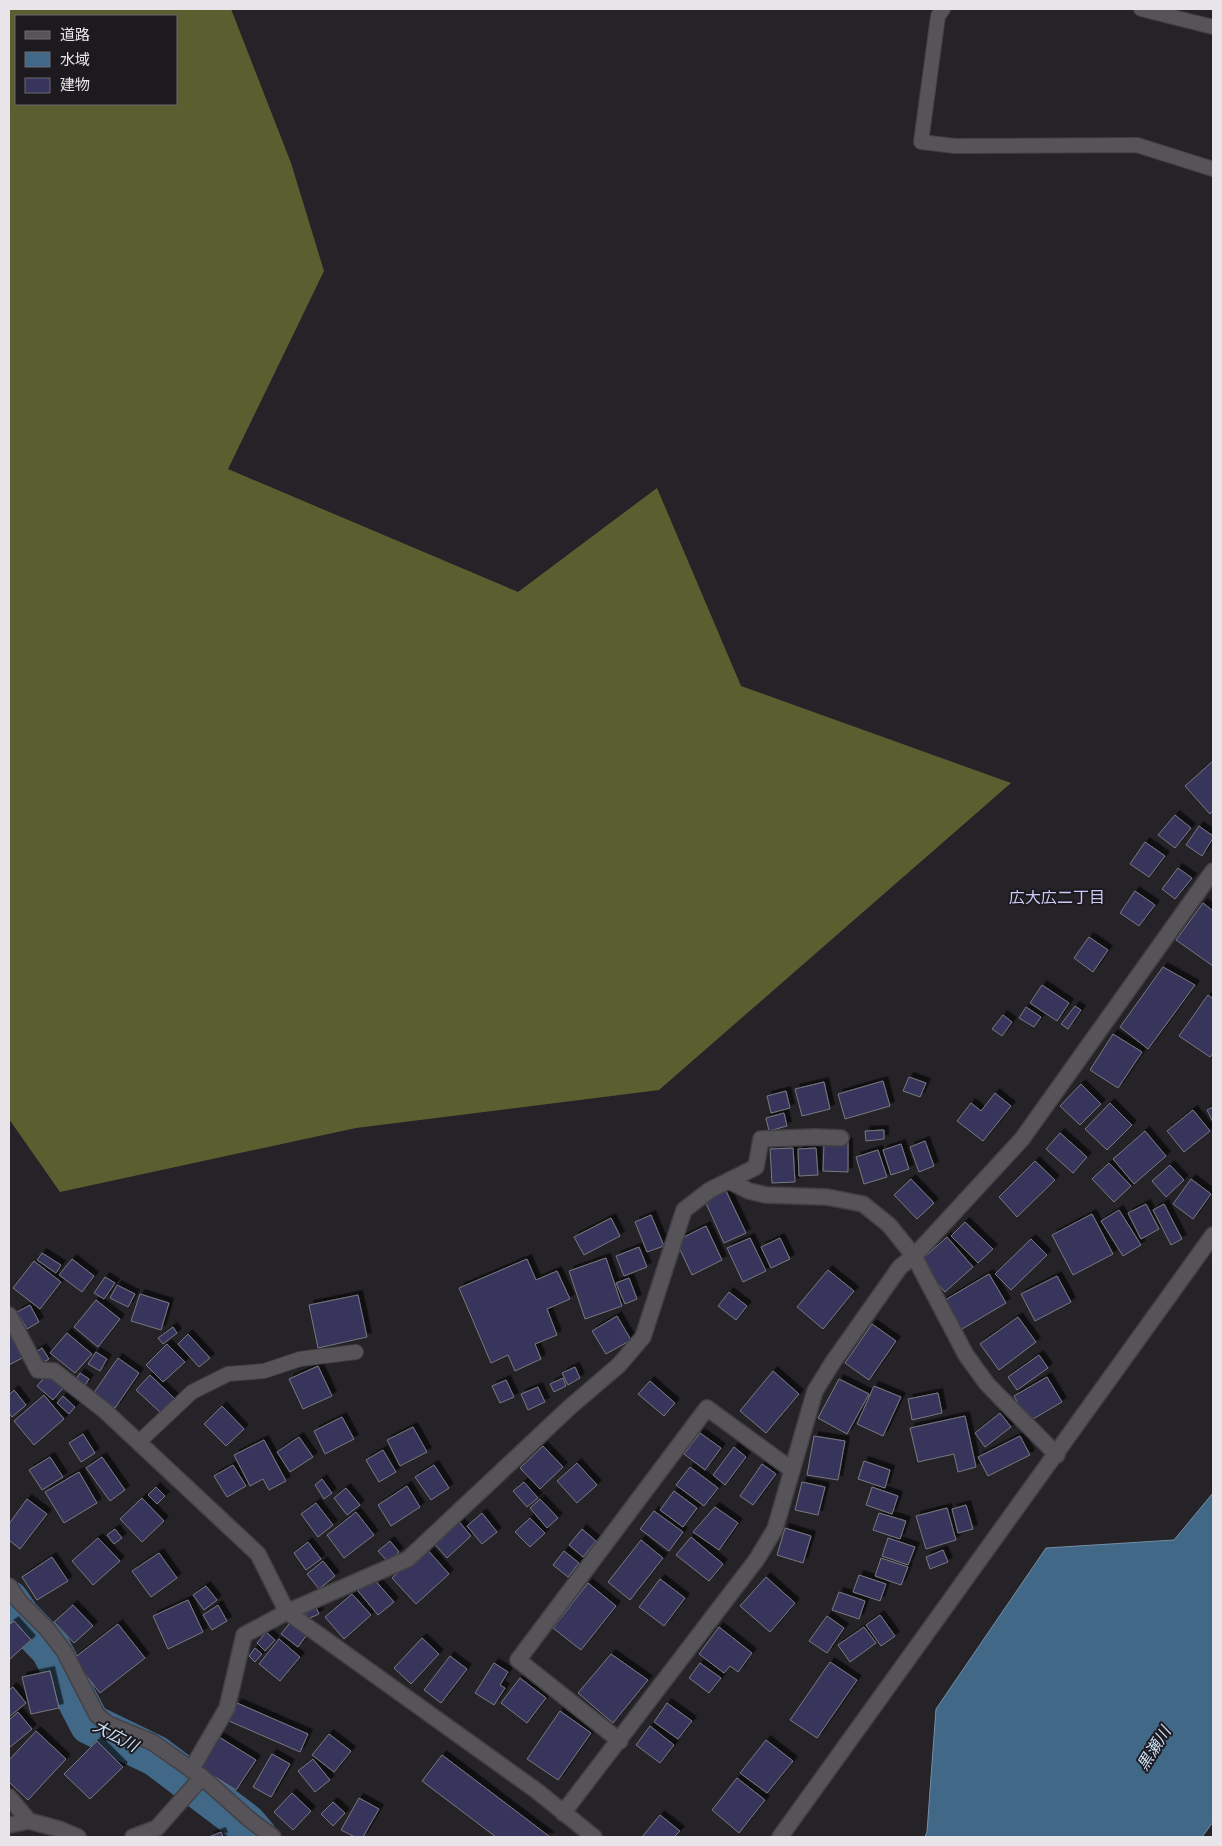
<svg xmlns="http://www.w3.org/2000/svg" width="1222" height="1846" viewBox="0 0 1222 1846" font-family="Commissioner,'Noto Sans JP',sans-serif">
<defs>
<filter id="shadow"><feDropShadow dx="4.5" dy="-4.5" stdDeviation="0" flood-color="#0009"/></filter>
</defs>
<rect width="100%" height="100%" fill="#262328"/>
<!-- forest -->
<path fill="#5b5f30" fill-rule="evenodd" d="M9,9H231L291,163L324,271L228,469L518,592L657,488L741,686L1011,783L659,1090L356,1128L60,1192L9,1119ZM16,16H176V104H16Z"/>
<!-- water -->
<path fill="#426888" stroke="#748ea5" d="M1213,1493V1822L1202,1837H925L927,1832L936,1709L1046,1548L1174,1540Z"/>
<g fill="none" stroke-linecap="round" stroke-linejoin="round">
<!-- river -->
<path stroke="#426888" stroke-width="41" d="M9,1601L20,1617L51,1649L90,1724L156,1756L246,1824L257,1837"/>
</g>
<!-- building -->
<path fill="#37355c" stroke="#78787f" filter="url(#shadow)" d="M1213,761V811L1210,814L1185,786Z
M1175,815L1191,828L1175,848L1158,835Z
M1199,826L1213,836V838L1202,856L1186,845Z
M1145,842L1165,856L1149,877L1130,864Z
M1178,868L1192,878L1175,899L1162,889Z
M1135,891L1155,905L1139,926L1120,913Z
M1203,903L1213,911V966L1176,940Z
M1089,937L1108,950L1093,972L1074,958Z
M1163,967L1195,985L1148,1049L1120,1027Z
M1042,985L1069,1003L1057,1021L1030,1003Z
M1208,995L1213,999V1053L1210,1057L1179,1036Z
M1075,1006L1081,1010L1068,1029L1061,1024Z
M1026,1007L1041,1017L1034,1027L1019,1018Z
M1003,1015L1012,1022L1002,1036L992,1029Z
M1113,1034L1142,1052L1118,1088L1090,1070Z
M909,1077L926,1083L920,1097L903,1091Z
M883,1081L890,1106L845,1119L838,1094Z
M824,1082L830,1109L802,1116L795,1089Z
M1081,1084L1101,1104L1080,1125L1060,1106Z
M786,1091L790,1108L771,1113L767,1096Z
M995,1093L1011,1106L983,1141L957,1121L971,1103L981,1111Z
M1110,1103L1132,1125L1107,1150L1085,1129Z
M1213,1107V1122L1207,1110Z
M1193,1110L1210,1131L1184,1152L1167,1131Z
M784,1113L787,1126L769,1131L766,1118Z
M884,1130V1139L866,1141L865,1131Z
M1145,1131L1166,1156L1134,1184L1113,1159Z
M1060,1133L1087,1157L1073,1173L1046,1149Z
M925,1141L934,1166L919,1172L910,1147Z
M824,1143H848V1172L823,1171Z
M901,1144L909,1169L891,1175L883,1150Z
M793,1148L795,1182L772,1183L770,1149Z
M816,1148L818,1175L799,1176L798,1149Z
M878,1150L887,1177L864,1184L856,1157Z
M1035,1161L1055,1180L1017,1217L999,1197Z
M1109,1163L1131,1186L1114,1202L1092,1179Z
M1170,1165L1184,1180L1166,1197L1152,1181Z
M911,1179L934,1203L917,1219L894,1195Z
M1191,1179L1211,1194L1193,1219L1173,1204Z
M726,1191L746,1233L724,1243L705,1201Z
M1146,1204L1159,1229L1141,1239L1128,1213Z
M1164,1204L1182,1239L1171,1245L1153,1210Z
M1119,1210L1141,1245L1123,1256L1101,1221Z
M1092,1214L1113,1254L1073,1275L1052,1235Z
M651,1215L664,1246L647,1252L635,1222Z
M611,1218L620,1236L584,1255L574,1237Z
M965,1222L993,1249L978,1263L951,1236Z
M706,1226L722,1260L692,1275L676,1241Z
M947,1237L973,1267L945,1292L919,1262Z
M750,1238L766,1271L743,1282L727,1248Z
M780,1238L790,1259L771,1268L761,1247Z
M1031,1239L1047,1255L1011,1290L995,1274Z
M639,1247L647,1267L624,1276L616,1256Z
M42,1253L61,1265L56,1273L37,1260Z
M606,1258L622,1306L585,1319L569,1271Z
M72,1259L94,1276L82,1292L59,1275Z
M527,1259L536,1280L557,1271L570,1299L547,1309L557,1335L535,1344L541,1359L515,1371L508,1355L491,1363L459,1288Z
M34,1261L61,1282L40,1309L13,1288Z
M828,1270L854,1291L823,1329L797,1307Z
M989,1274L1006,1303L957,1332L940,1303Z
M1057,1276L1071,1302L1035,1321L1021,1294Z
M105,1277L115,1283L104,1299L94,1293Z
M629,1278L637,1299L625,1304L616,1283Z
M117,1285L135,1294L128,1307L110,1298Z
M729,1292L747,1306L736,1320L718,1306Z
M140,1294L169,1303L161,1330L131,1321Z
M358,1295L367,1337L318,1348L309,1305Z
M96,1300L120,1319L98,1347L74,1327Z
M30,1305L39,1322L27,1329L17,1312Z
M617,1316L631,1340L606,1354L592,1331Z
M1018,1317L1036,1342L999,1370L980,1344Z
M872,1324L896,1341L869,1380L845,1363Z
M173,1327L177,1333L163,1344L158,1338Z
M67,1333L92,1354L75,1373L50,1353Z
M188,1334L210,1358L199,1367L178,1344Z
M12,1335L24,1357L9,1365V1337Z
M167,1344L185,1362L163,1382L146,1365Z
M42,1348L49,1359L39,1365L32,1354Z
M96,1352L107,1359L100,1371L88,1364Z
M1039,1355L1048,1368L1017,1390L1008,1377Z
M118,1358L139,1373L115,1408L93,1394Z
M318,1366L332,1396L303,1409L289,1379Z
M575,1367L580,1378L568,1385L562,1373Z
M773,1371L799,1394L766,1433L740,1411Z
M48,1373L64,1387L53,1400L37,1386Z
M80,1373L89,1379L84,1387L75,1381Z
M150,1375L175,1399L161,1413L136,1390Z
M1047,1377L1062,1402L1028,1422L1014,1396Z
M563,1378L566,1386L554,1392L550,1384Z
M839,1379L869,1394L847,1434L818,1418Z
M506,1380L514,1397L500,1403L492,1386Z
M650,1381L675,1403L664,1416L638,1394Z
M874,1386L901,1397L883,1436L857,1424Z
M538,1387L545,1402L528,1410L521,1394Z
M14,1390L26,1405L12,1417L9,1413V1395Z
M938,1393L942,1413L912,1420L908,1399Z
M44,1395L64,1419L34,1445L14,1421Z
M63,1396L75,1407L69,1414L57,1403Z
M222,1406L244,1429L226,1446L204,1424Z
M1000,1413L1011,1427L985,1447L975,1433Z
M965,1416L976,1467L958,1472L954,1454L918,1462L910,1428Z
M342,1417L354,1439L325,1454L314,1431Z
M413,1427L427,1452L400,1466L387,1440Z
M700,1433L721,1448L705,1470L684,1454Z
M83,1434L95,1453L81,1462L69,1443Z
M814,1436L845,1441L838,1480L807,1475Z
M1020,1436L1030,1455L988,1476L978,1457Z
M299,1437L313,1457L290,1472L277,1452Z
M264,1440L286,1481L269,1490L263,1479L250,1486L234,1455Z
M543,1446L563,1467L540,1489L520,1468Z
M734,1447L746,1457L725,1485L713,1475Z
M383,1450L396,1472L379,1482L366,1460Z
M50,1457L63,1477L42,1490L29,1470Z
M102,1457L125,1490L110,1501L86,1468Z
M864,1461L890,1470L885,1488L858,1479Z
M577,1463L597,1485L577,1503L557,1481Z
M762,1464L776,1474L753,1505L740,1496Z
M233,1465L246,1486L227,1497L214,1476Z
M434,1465L449,1488L431,1500L415,1477Z
M690,1467L718,1488L704,1506L676,1485Z
M79,1472L97,1503L64,1523L45,1492Z
M322,1479L332,1493L324,1499L315,1485Z
M524,1482L538,1498L527,1507L513,1491Z
M802,1482L825,1487L818,1515L795,1510Z
M407,1486L420,1507L391,1526L378,1505Z
M156,1487L165,1496L157,1504L148,1495Z
M872,1487L898,1496L892,1514L866,1505Z
M346,1488L360,1505L347,1515L334,1498Z
M674,1491L697,1508L683,1527L660,1510Z
M142,1498L164,1521L142,1542L120,1519Z
M27,1499L47,1514L20,1549L9,1540V1524Z
M540,1499L558,1518L547,1528L530,1508Z
M316,1503L333,1525L318,1537L301,1514Z
M966,1505L973,1529L958,1533L952,1509Z
M715,1507L738,1523L719,1550L693,1532Z
M947,1508L956,1540L926,1549L916,1516Z
M654,1511L683,1532L669,1551L640,1529Z
M356,1512L374,1535L344,1558L327,1535Z
M482,1513L497,1532L482,1544L467,1526Z
M879,1513L906,1521L900,1539L873,1530Z
M530,1518L545,1533L530,1547L515,1532Z
M457,1519L471,1536L447,1558L432,1541Z
M785,1528L811,1536L803,1563L777,1555Z
M115,1529L122,1538L114,1544L107,1535Z
M582,1529L596,1541L583,1557L569,1545Z
M691,1537L723,1564L709,1581L676,1555Z
M98,1538L120,1561L93,1585L72,1561Z
M888,1538L915,1547L908,1565L882,1556Z
M641,1540L663,1558L630,1600L608,1582Z
M390,1541L399,1552L388,1562L378,1551Z
M308,1542L321,1559L306,1570L294,1553Z
M425,1547L449,1574L416,1604L392,1578Z
M943,1550L948,1562L930,1569L926,1557Z
M564,1551L579,1563L568,1577L553,1565Z
M159,1553L177,1578L151,1597L132,1571Z
M52,1557L68,1581L37,1600L22,1577Z
M881,1558L908,1567L901,1585L875,1576Z
M323,1561L335,1576L319,1589L307,1574Z
M859,1575L886,1584L880,1601L853,1592Z
M766,1577L795,1603L770,1632L740,1606Z
M373,1578L394,1602L378,1615L358,1591Z
M660,1579L685,1598L664,1626L639,1607Z
M588,1583L616,1606L581,1650L553,1628Z
M206,1586L217,1600L204,1610L193,1595Z
M839,1592L865,1601L859,1619L832,1610Z
M352,1594L371,1615L344,1639L325,1617Z
M188,1600L203,1632L168,1649L153,1616Z
M73,1605L93,1626L74,1643L54,1622Z
M218,1605L227,1621L212,1630L203,1615Z
M315,1605L319,1614L308,1619L304,1610Z
M880,1615L895,1636L881,1646L866,1625Z
M827,1616L844,1628L827,1653L809,1641Z
M293,1619L309,1632L298,1647L281,1634Z
M14,1621L31,1640L10,1659L9,1657V1625Z
M118,1624L145,1658L100,1693L73,1659Z
M719,1627L752,1653L738,1672L730,1666L724,1673L699,1654Z
M864,1627L876,1643L850,1662L838,1645Z
M266,1632L275,1640L265,1651L257,1643Z
M422,1638L439,1654L411,1684L394,1668Z
M279,1639L300,1657L280,1681L259,1664Z
M255,1648L262,1654L255,1662L249,1656Z
M611,1654L648,1680L613,1723L578,1693Z
M450,1656L467,1669L441,1703L424,1690Z
M830,1662L857,1680L817,1738L790,1720Z
M494,1663L508,1672L500,1685L505,1688L494,1705L475,1693Z
M700,1663L721,1678L709,1693L689,1678Z
M50,1671L59,1708L31,1714L22,1677Z
M520,1678L546,1698L527,1723L501,1703Z
M13,1687L26,1703L9,1717V1690Z
M237,1703L308,1734L300,1752L229,1721Z
M667,1703L692,1721L678,1739L654,1722Z
M560,1711L591,1733L558,1780L527,1759Z
M18,1712L32,1729L9,1748V1720Z
M650,1726L674,1745L660,1763L636,1745Z
M36,1731L66,1759L28,1800L9,1782V1760Z
M329,1734L351,1751L334,1772L312,1755Z
M219,1737L256,1760L236,1790L199,1767Z
M766,1740L793,1761L767,1793L740,1773Z
M97,1741L123,1767L90,1799L64,1774Z
M272,1754L290,1764L271,1797L253,1787Z
M442,1755L550,1837H496L422,1781Z
M313,1759L330,1780L315,1792L298,1771Z
M737,1778L765,1800L739,1833L712,1810Z
M292,1793L311,1811L293,1830L274,1812Z
M359,1798L379,1809L363,1837H355L341,1830Z
M333,1802L345,1813L333,1826L321,1814Z
M660,1815L680,1831L674,1837H642Z
M221,1832L223,1837H209Z"/>
<g fill="none" stroke-linecap="round" stroke-linejoin="round">
<defs>
<path id="lane" d="M943,9L938,16L921,142L955,146L1137,145L1213,169
M1141,9L1213,27
M139,1442L192,1392L228,1374L264,1371L300,1359L356,1352"/>
<path id="street" d="M729,1181L749,1191L766,1195L827,1197L863,1204L889,1225L914,1256L966,1355L987,1384L1057,1455
M9,1315L38,1370L54,1371L104,1410L258,1554L287,1612L537,1791L594,1837
M9,1586L19,1601L47,1629L64,1651L97,1715L108,1724L152,1742L202,1777L249,1819L273,1837
M620,1741L518,1660L707,1408L792,1470
M191,1770L227,1708L244,1635L287,1612L408,1559L570,1407L619,1365L643,1337L684,1210L710,1190L756,1167L761,1139L815,1137L841,1138
M9,1797L29,1821
M563,1813L757,1559L775,1529L815,1391L833,1362L900,1267L914,1256L1022,1139L1213,871
M9,1825L29,1821L59,1829L78,1837
M133,1837L157,1828L202,1777"/>
<path id="secondary" d="M780,1837L1213,1235"/>
</defs>
<!-- lane casing -->
<use href="#lane" stroke="#434045" stroke-width="16"/>
<!-- street casing -->
<use href="#street" stroke="#434045" stroke-width="18"/>
<!-- secondary casing -->
<use href="#secondary" stroke="#434045" stroke-width="18"/>
<!-- lane -->
<use href="#lane" stroke="#565359" stroke-width="14"/>
<!-- street -->
<use href="#street" stroke="#565359" stroke-width="15"/>
<!-- secondary -->
<use href="#secondary" stroke="#565359" stroke-width="15"/>
</g>
<g text-anchor="middle" dominant-baseline="central" stroke-width="4" stroke-linejoin="round" paint-order="stroke">
<!-- neighbourhood labels -->
<g font-size="16" fill="#cbc9f5" stroke="#1c191f">
<text x="1057" y="896">広大広二丁目</text>
</g>
<!-- water labels -->
<g font-size="16" font-style="italic" fill="#c9e1f6" stroke="#1c191f">
<text transform="translate(116 1735) rotate(28)">大広川</text>
<text transform="translate(1153 1748) rotate(-58)">黒瀬川</text>
</g>
</g>
<!-- border -->
<rect width="1222" height="1846" fill="none" stroke="#e7e5e9" stroke-width="20"/>
<!-- legend -->
<rect x="15" y="15" width="162" height="90" fill="#1c191f" stroke="#6d6b70"/>
<rect x="25" y="31" width="25" height="8" fill="#565359" stroke="#6d6b70"/>
<text x="60" y="40" font-size="15" fill="#e7e5e9">道路</text>
<rect x="25" y="52" width="25" height="15" fill="#426888" stroke="#6d6b70"/>
<text x="60" y="65" font-size="15" fill="#e7e5e9">水域</text>
<rect x="25" y="78" width="25" height="15" fill="#37355c" stroke="#6d6b70"/>
<text x="60" y="90" font-size="15" fill="#e7e5e9">建物</text>
</svg>
